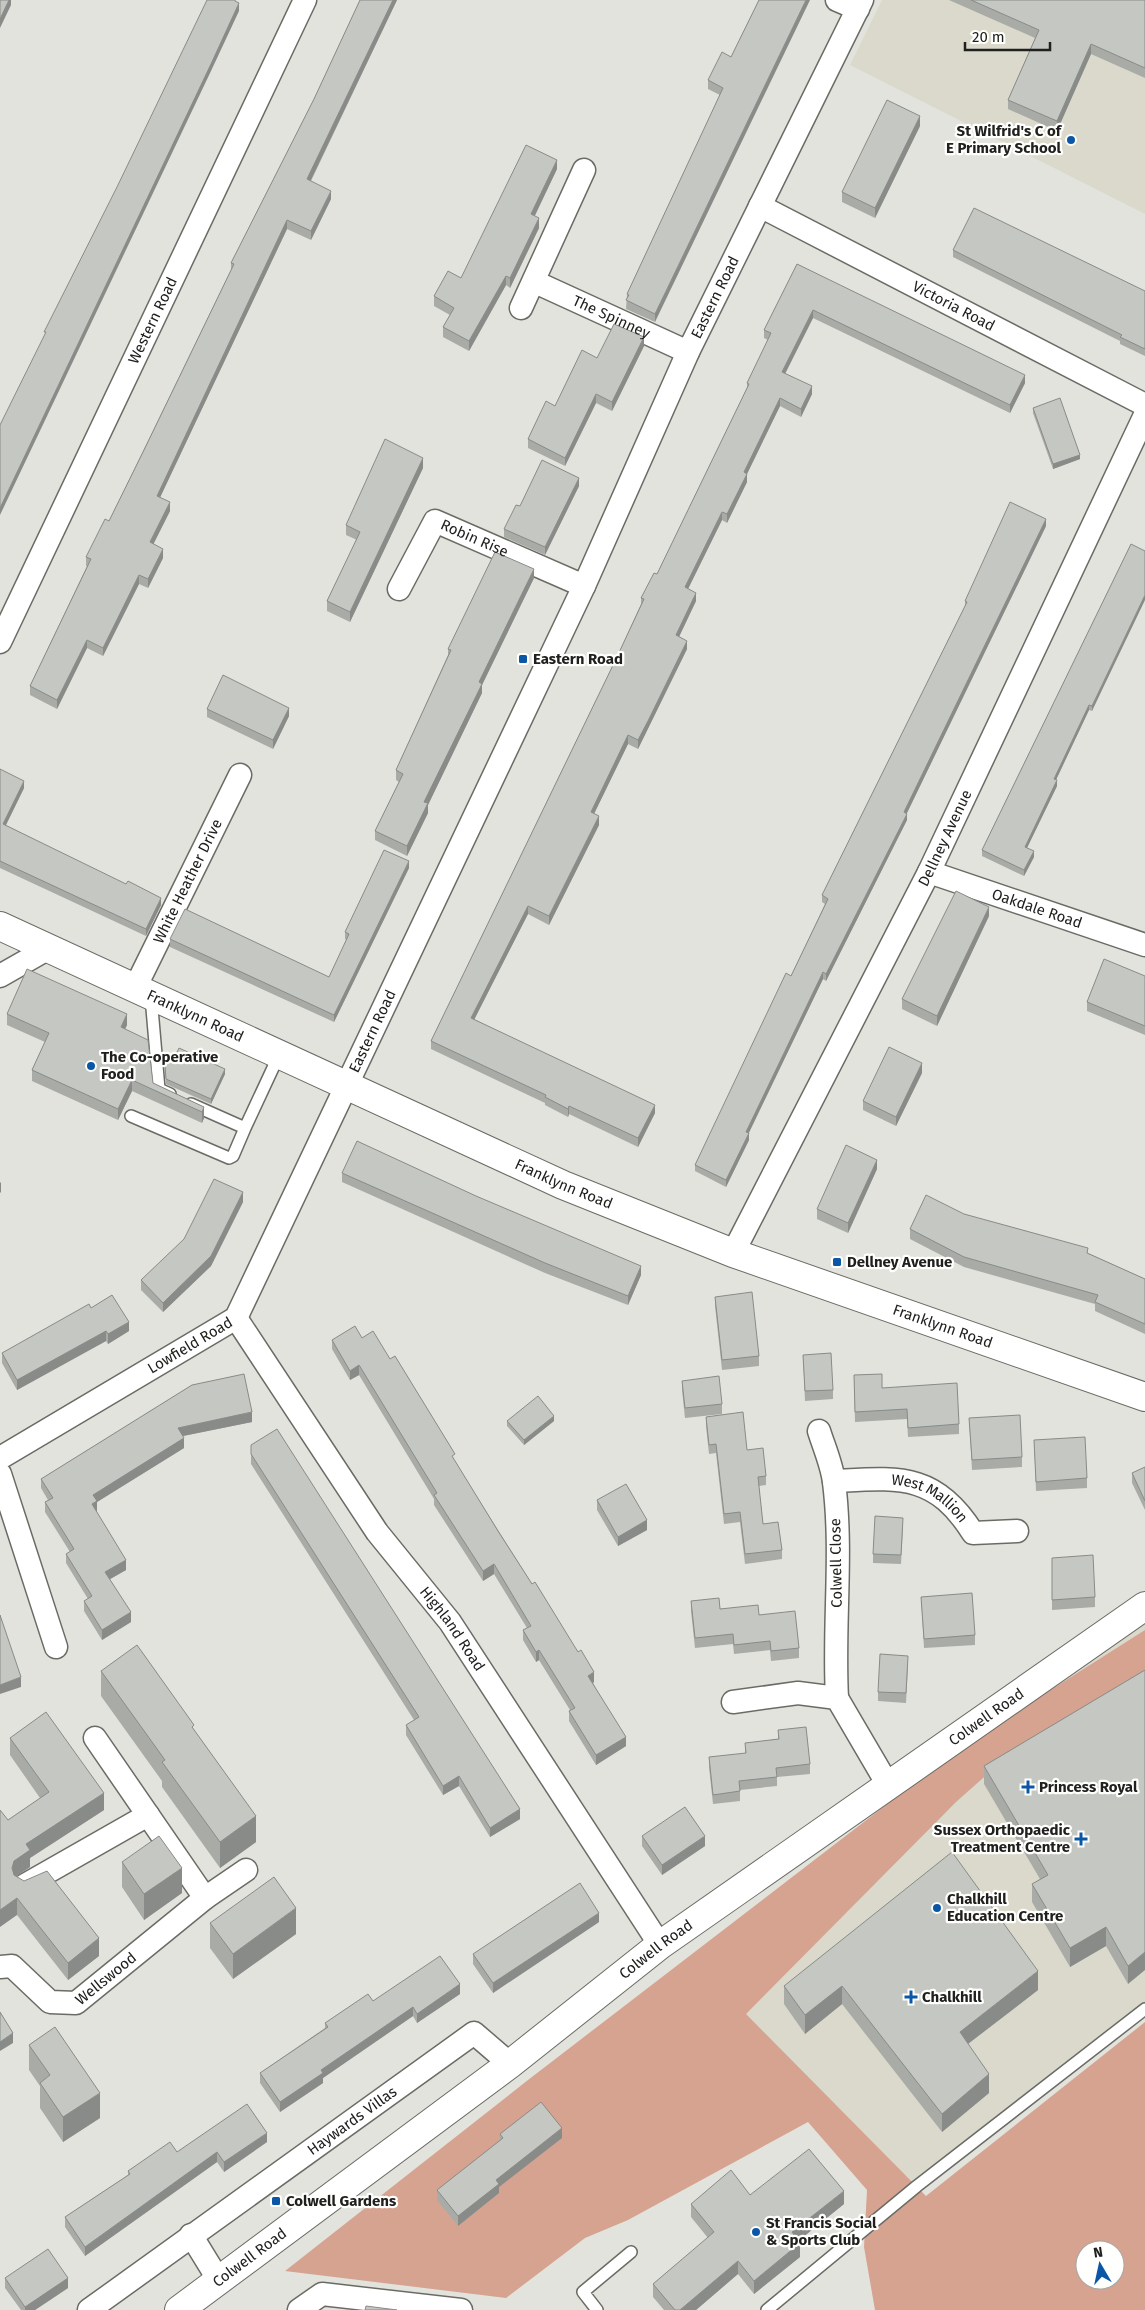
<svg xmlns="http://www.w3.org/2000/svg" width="1145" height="2310" viewBox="0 0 1145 2310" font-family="'Fira Sans',sans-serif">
<rect width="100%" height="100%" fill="#e3e3dd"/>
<!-- built -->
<path fill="#dad9cc" d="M882,0H1145V214L850,65Z
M1145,1608V2009L917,2186L677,1966Z"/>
<!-- green -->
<path fill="#d5a38f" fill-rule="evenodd" d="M1145,1630V1671L983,1778L956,1802L746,2014L926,2196L1145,2022V2310H875L864,2247L867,2190L808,2122L628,2220L585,2238L506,2298L285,2271L528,2080L964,1745ZM1085,2250H1115V2280H1085Z"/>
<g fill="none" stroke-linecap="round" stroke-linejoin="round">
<defs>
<path id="lane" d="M151,997L159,1089L170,1094
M191,1104L245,1128L279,1055
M131,1116L229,1158L233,1156L245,1128
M597,2310L583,2292L631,2252
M767,2310L917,2186L1145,2009"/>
<g id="street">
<path d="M837,0L858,9"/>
<path id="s1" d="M760,206L1145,405"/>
<path id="s2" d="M535,282L688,352"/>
<path d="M521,308L584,170"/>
<path id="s3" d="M399,589L435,521L584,586"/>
<path id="s4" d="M0,642L305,0"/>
<path id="s5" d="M929,872L1145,945"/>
<path d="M0,976L49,948"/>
<path id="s6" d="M135,988L240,775"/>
<path id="s7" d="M733,1253L929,872L1145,415"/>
<path id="s8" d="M236,1318L377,1532L450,1622L660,1945"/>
<path d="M819,1431C824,1447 832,1465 834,1482C843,1554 833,1626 837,1698"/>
<path id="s9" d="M0,1458L236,1318L584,586L688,352L862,0"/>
<path d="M0,1474L56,1647"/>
<path id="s10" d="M834,1481C898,1478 935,1472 973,1533L1017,1531"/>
<path d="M733,1702L798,1693L837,1698L888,1785"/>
<path d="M95,1738L205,1898"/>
<path d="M25,1885L148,1815"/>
<path id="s11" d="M0,1967L12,1966L50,2002L76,2003L205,1898L246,1870"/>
<path d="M191,2235L218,2279"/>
<path id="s12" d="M89,2310L474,2033L510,2064"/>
<path d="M299,2310L322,2294L461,2310"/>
</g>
<g id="secondary">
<path id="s13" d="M0,926L563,1185L733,1253L1145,1397"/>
<path id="s14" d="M179,2310L510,2064L660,1945L1145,1606"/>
</g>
</defs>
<!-- lane casing -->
<use href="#lane" stroke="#6b6b66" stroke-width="14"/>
<!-- street casing -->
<use href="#street" stroke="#6b6b66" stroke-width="25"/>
<!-- secondary casing -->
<use href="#secondary" stroke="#6b6b66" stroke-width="30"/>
<!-- lane -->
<use href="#lane" stroke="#fff" stroke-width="11"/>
<!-- street -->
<use href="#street" stroke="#fff" stroke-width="22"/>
<!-- secondary -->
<use href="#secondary" stroke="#fff" stroke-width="28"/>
</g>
<!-- wall -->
<path fill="#a9aba7" d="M360,0H397L311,181L331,199L311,240L287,229L160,497L170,511L153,544L163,558L148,588L139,584L103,656L87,648L57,709L30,695V686L87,566H86V557L109,521L231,270V263L314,99Z
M759,0L655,322L626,309L627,294L720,95L708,89V80L731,57Z
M949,0H1145V78L1091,54L1057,131L1008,109V100L1035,38Z
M920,126L875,218L842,202V192Z
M557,169L534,216L539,228L510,288L506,285L469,351L443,337V327L450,315L434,306V296L461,278Z
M953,250L1145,291V356L1120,344V341L953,257Z
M797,264L1025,383L1010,413L813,318L785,373L812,394L801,417L780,406L747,474V482L727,523L722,520L688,589L696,601L679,637L687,649L638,749L628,744L594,814L599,825L549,925L528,914L474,1019L655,1113L638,1147L569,1114L568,1117L545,1105V1103L431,1049V1041L616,659L641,604V598L657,574L747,388V383L768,340L764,338V330Z
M644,346L612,411L596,403L565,466L528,448V439L555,406L597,358Z
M1033,408L1080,459L1053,469L1033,413Z
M423,468L350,622L327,611V601L357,540L346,535V525Z
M579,486L545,555L504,537V529L520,506Z
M1046,526L907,813V820L826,981L823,979L748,1133L749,1140L726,1187L695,1171V1165L791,976L825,904L822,902V895L965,606V601Z
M1131,544L1092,711L1089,710L1056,780L1057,786L1027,848L1034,857L1024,876L982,856V850Z
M534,578L482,685V693L428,805V813L407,856L375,840V831L399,782L396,780V770L448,655V649Z
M207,709L289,716L273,749L207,717Z
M0,769L24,788L6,825L161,905L146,936L0,868Z
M409,868L334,1022L170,947V939L329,977L347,940L345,939V932Z
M989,916L937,1026L902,1009V999Z
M1145,976V1035L1087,1011V1002Z
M7,1014L127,1025L125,1029L153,1083L204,1107V1118L202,1123L132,1091L118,1120L32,1081V1070L45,1042L7,1025Z
M164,1053L174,1058L225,1074L211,1104L166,1084Z
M922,1073L896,1126L863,1110V1101Z
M877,1169L848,1233L817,1219V1209Z
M342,1173L641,1275L628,1305L545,1273L342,1182Z
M243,1202L211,1266L163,1312L141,1290V1280Z
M964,1214L1088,1253L1145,1279V1334L1095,1311V1304L964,1267L910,1239V1229Z
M715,1297L759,1356V1366L722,1370L715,1306Z
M91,1308L129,1331L108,1344L106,1341L17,1390L2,1363V1353Z
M362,1338L390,1359L594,1682L593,1683L626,1746L596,1765L569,1721V1711L570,1710L539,1660L536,1662L523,1640V1630L527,1628L494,1574L483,1581L434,1505V1499L359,1375L350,1380L332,1349V1340Z
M803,1355L833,1390V1399L805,1401Z
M854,1375L882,1388L959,1424V1434L908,1437L907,1419L855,1422Z
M682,1381L722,1404V1414L685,1418L682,1390Z
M192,1385L252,1422L183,1436L184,1448L97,1502V1511H96L126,1570L110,1579L131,1622L102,1640L84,1611V1601L88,1599L66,1563V1554L70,1552L45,1512V1502L48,1500L41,1488V1479Z
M706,1417L747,1450L766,1476V1485L759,1486L763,1524L782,1550V1559L745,1564L740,1522L724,1524L716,1453L709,1454L706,1426Z
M969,1418L1022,1457V1467L972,1470Z
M507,1421H554L524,1445L507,1426Z
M1034,1440L1087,1478V1488L1036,1491Z
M251,1445L520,1819L490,1837L459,1786L443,1795L406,1735V1725L414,1720L251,1464Z
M1145,1467V1510L1132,1483V1473Z
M597,1500L647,1530L618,1546L597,1510Z
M903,1527L901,1564L873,1563V1554Z
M1052,1558L1095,1597V1607L1052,1610Z
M921,1597L975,1635V1645L924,1648Z
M691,1601L720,1609L759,1615L799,1648V1658L771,1661L770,1650L734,1654L733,1644L695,1648L691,1611Z
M908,1665L906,1703L878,1701V1692Z
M1145,1670L1128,1984L1106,1946L1070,1967L1032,1902V1884L1040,1879L984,1784V1766Z
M101,1671L194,1731L256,1842L220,1868L162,1787V1781L101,1696Z
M778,1730L810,1764V1774L777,1777V1786L740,1790V1801L713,1804L709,1767V1757L745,1754V1743L778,1739Z
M10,1738L104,1810L30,1858V1867L17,1876L99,1956L68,1980L17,1915L8,1820L40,1798L10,1755Z
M642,1836L705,1846L662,1875L642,1846Z
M122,1862L182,1893L144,1920L122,1887Z
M599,1922L493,1993L473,1964V1954Z
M210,1923L296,1934L233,1979L210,1948Z
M784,1986L1038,1990L968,2044L989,2093L942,2132L842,2004L805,2034L784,2004Z
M460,1994L417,2023L413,2016L323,2078V2083L280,2112L260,2083V2073L325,2028V2023L373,2001Z
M29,2045L100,2118L63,2142L40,2108V2086L29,2070Z
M500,2134L562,2138L499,2187V2193L458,2226L437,2200V2190L500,2141Z
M267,2142L224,2172L217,2162L85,2256L65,2227V2217L128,2175V2171L177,2152Z
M750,2195L844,2204L798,2241L800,2257L754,2294L738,2274L696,2310H664L653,2297V2284L708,2238L691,2217V2204Z
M5,2278L68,2288L35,2310H21L5,2288Z"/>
<!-- shaded-wall -->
<path fill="#898b88" d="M9,0H11V5L0,28V19Z
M393,0H397L307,188V179Z
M806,0H810L655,322V314Z
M239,3V11L211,71L0,515V508Z
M1091,44V54L1057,131V121Z
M920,116V126L875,218V208Z
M557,160V169L531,224V214Z
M331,191V199L311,240V231Z
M539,218V228L510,288V278Z
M287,220V229L157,504V496Z
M506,276V285L469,351V341Z
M813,310V318L782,380V372Z
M644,337V346L612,411V402Z
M1025,375V383L1010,413V405Z
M812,386V394L801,417V409Z
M596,394V403L565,466V458Z
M780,398V406L747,474V482L727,523V514L744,472Z
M1080,455V459L1053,469V464Z
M423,458V468L350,622V612Z
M579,478V486L545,555V547Z
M170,502V511L150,551V542Z
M722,512V520L685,595V587Z
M1046,519V526L904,819V812Z
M163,549V558L148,588V579Z
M534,569V578L482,685V693L428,805V813L407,856V846L424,802L479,682Z
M139,575V584L103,656V648Z
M696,593V601L676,643V635Z
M1145,595V600L1092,711V706Z
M87,640V648L57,709V700Z
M687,641V649L638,749V740Z
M1089,705V710L1054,784V779Z
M289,708V716L273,749V740Z
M628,735V744L591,820V812Z
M1057,780V786L1025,852V847Z
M24,781V788L3,831V824Z
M907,814V820L826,981V974Z
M599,816V825L549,925V916Z
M1034,851V857L1024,876V870Z
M409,861V868L334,1022V1015Z
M161,898V905L146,936V929Z
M528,906V914L471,1026V1018Z
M989,907V916L937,1026V1016Z
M823,972V979L746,1139V1132Z
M127,1014V1025L121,1038V1027Z
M922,1063V1073L896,1126V1117Z
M225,1069V1074L211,1104V1099Z
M132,1080V1091L118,1120V1109Z
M655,1105V1113L638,1147V1138Z
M569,1106V1114L568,1117V1109Z
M204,1107V1118L202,1123V1112Z
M749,1133V1140L726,1187V1180Z
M877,1160V1169L848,1233V1223Z
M1,1182V1192L0,1193V1183Z
M243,1192V1202L211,1266L163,1312V1303Z
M641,1266V1275L628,1305V1296Z
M129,1322V1331L108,1344V1334Z
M106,1331V1341L17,1390V1380Z
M359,1365V1375L350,1380V1371Z
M252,1412V1422L178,1437V1428Z
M554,1416V1421L524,1445V1440Z
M184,1438V1448L97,1502V1511L92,1514L93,1495Z
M647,1520V1530L618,1546V1537Z
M126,1560V1570L105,1582V1572Z
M494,1564V1574L483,1581V1571Z
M131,1612V1622L102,1640V1630Z
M539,1650V1660L536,1662V1652Z
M594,1672V1682L588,1686V1676Z
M21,1677V1687L0,1694V1685Z
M626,1737V1746L596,1765V1755Z
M459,1776V1786L443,1795V1786Z
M104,1793V1810L30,1858V1867L14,1878L12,1868L14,1861L26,1844Z
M520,1809V1819L490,1837V1828Z
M256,1816V1842L220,1868V1842Z
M705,1836V1846L662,1875V1865Z
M182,1868V1893L144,1920V1894Z
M17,1898V1915L0,1927V1910Z
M296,1908V1934L233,1979V1954Z
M599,1913V1922L493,1993V1983Z
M1106,1927V1946L1070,1967V1948Z
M99,1938V1956L68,1980V1963Z
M1145,1952V1970L1128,1984V1966Z
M1038,1971V1990L960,2050V2032Z
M460,1984V1994L417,2023V2014Z
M842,1986V2004L805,2034V2015Z
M413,2007V2016L323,2078V2083L280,2112V2102L321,2070Z
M13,2033V2043L0,2051V2042Z
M989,2074V2093L942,2132V2114Z
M100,2093V2118L63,2142V2117Z
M562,2128V2138L499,2187V2193L458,2226V2216L496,2180Z
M267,2133V2142L224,2172V2162Z
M217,2152V2162L85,2256V2247Z
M844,2191V2204L792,2246V2232Z
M800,2243V2257L754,2294V2281Z
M738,2261V2274L696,2310H680Z
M68,2278V2288L35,2310H25V2307Z"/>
<!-- building -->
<path fill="#c4c7c2" stroke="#898b88" d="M0,0H9L0,19Z
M207,0H235V1L239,3L211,64L0,508V425L46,332H44L117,187Z
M360,0H393L307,179L331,191L311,231L287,220L157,496L170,502L150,542L163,549L148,579L139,575L103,648L87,640L57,700L30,686L91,559L86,557L105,519L109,521L144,450L234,264L231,263L314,99Z
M759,0H806L655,314L626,300L629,295L627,294L723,88L708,80L722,52L731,57Z
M971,0H1145V68L1091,44L1057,121L1008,100L1039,30Z
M887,100L920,116L875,208L842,192Z
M526,145L557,160L531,214L539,218L510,278L506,276L469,341L443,327L454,308L434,296L448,271L461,278Z
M974,208L1145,291V349L1120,337L1122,335L953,250Z
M797,264L1025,375L1010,405L813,310L782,372L812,386L801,409L780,398L744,472L747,474L727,514L722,512L685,587L696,593L676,635L687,641L648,721L638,740L628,735L591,812L599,816L549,916L528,906L471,1018L655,1105L638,1138L569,1106L568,1109L545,1097L546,1095L431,1041L616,659L644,599L641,598L654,573L657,574L749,384L747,383L771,333L764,330Z
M614,324L644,337L612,402L596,394L565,458L528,439L546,401L555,406L582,350L597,358Z
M1060,398L1080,455L1053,464L1033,408Z
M385,439L423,458L350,612L327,601L360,532L346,525Z
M542,460L579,478L545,547L504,529L516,505L520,506Z
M1010,502L1046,519L904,812L907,814L826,974L823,972L746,1132L749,1133L726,1180L695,1165L786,973L791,976L828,899L822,895L967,602L965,601Z
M1131,544L1145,551V595L1092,706L1089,705L1054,779L1057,780L1025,847L1034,851L1024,870L982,850Z
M495,552L534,569L479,682L482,684L424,802L428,803L407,846L375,831L403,774L396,770L451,650L448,649Z
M223,675L289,708L273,740L207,709Z
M0,769L24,781L3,824L126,884L128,881L161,898L146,929L0,861Z
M384,850L409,861L334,1015L170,939L185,909L329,977L349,934L345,932Z
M956,891L989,907L937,1016L902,999Z
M1104,959L1145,976V1026L1087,1002Z
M27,969L127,1014L121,1027L148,1040L153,1083L204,1107L202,1112L132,1080L118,1109L32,1070L49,1033L7,1014Z
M889,1047L922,1063L896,1117L863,1101Z
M179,1048L225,1069L211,1099L166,1079L164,1053L174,1058Z
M357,1141L476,1196L641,1266L628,1296L545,1263L342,1173Z
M846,1145L877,1160L848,1223L817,1209Z
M214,1179L243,1192L211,1256L163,1303L141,1280L184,1239Z
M926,1195L964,1214L1088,1248L1087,1253L1145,1279V1324L1095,1302L1098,1295L964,1257L910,1229Z
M752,1292L759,1356L722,1360L715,1297Z
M112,1295L129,1322L108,1334L106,1331L17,1380L2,1353L89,1304L91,1308Z
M355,1326L362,1338L373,1331L390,1359L395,1356L455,1454L452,1456L498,1531L532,1584L535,1582L578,1652L581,1650L594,1672L588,1676L626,1737L596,1755L569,1711L575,1708L539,1650L536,1652L523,1630L531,1626L494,1564L483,1571L434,1495L437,1493L359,1365L350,1371L332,1340Z
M831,1353L833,1390L805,1391L803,1355Z
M244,1374L252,1412L178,1428L184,1438L93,1495L97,1501L92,1504L126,1560L105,1572L131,1612L102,1630L84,1601L92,1596L66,1554L74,1549L45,1502L53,1498L41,1479L192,1385Z
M882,1374V1388L957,1383L959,1424L908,1428L907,1409L855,1412L854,1375Z
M719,1376L722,1404L685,1408L682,1381Z
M538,1396L554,1416L524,1440L507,1421Z
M743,1412L747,1450L763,1448L766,1476L758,1477L763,1524L778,1522L782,1550L745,1554L740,1512L724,1514L716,1444L709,1445L706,1417Z
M1020,1415L1022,1457L972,1460L969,1418Z
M277,1429L520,1809L490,1828L459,1776L443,1786L406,1725L419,1717L251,1454V1445Z
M1085,1437L1087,1478L1036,1482L1034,1440Z
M1145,1467V1501L1132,1473Z
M626,1484L647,1520L618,1537L597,1500Z
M875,1516L903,1518L901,1555L873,1554Z
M1093,1555L1095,1597L1052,1600V1558Z
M972,1593L975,1635L924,1639L921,1597Z
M719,1598L720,1609L758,1605L759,1615L795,1611L799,1648L771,1651L770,1641L734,1645L733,1634L695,1638L691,1601Z
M0,1615L21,1677L0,1685Z
M137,1645L194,1725L192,1727L256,1816L220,1842L162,1762L165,1760L101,1671Z
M880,1654L908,1656L906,1693L878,1692Z
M1145,1670V1952L1128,1966L1106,1927L1070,1948L1032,1884L1048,1875L984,1766Z
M46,1712L104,1793L26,1844L30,1850L14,1861L12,1868L14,1875L24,1881L47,1871L99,1938L68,1963L17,1898L0,1910V1810L8,1820L49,1792L10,1738Z
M806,1727L810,1764L776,1768L777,1777L739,1781L740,1791L713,1795L709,1757L746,1753L745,1743L779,1739L778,1730Z
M685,1807L705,1836L662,1865L642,1836Z
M159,1836L182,1868L144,1894L122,1862Z
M952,1852L1038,1971L960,2032L989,2074L942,2114L842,1986L805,2015L784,1986Z
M274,1877L296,1908L233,1954L210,1923Z
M580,1883L599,1913L493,1983L473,1954Z
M440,1956L460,1984L417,2014L413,2007L321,2070L323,2073L280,2102L260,2073L328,2027L325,2023L368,1994L373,2001Z
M0,2012L13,2033L0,2042Z
M55,2027L100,2093L63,2117L40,2083L50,2075L29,2045Z
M541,2102L562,2128L496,2180L499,2184L458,2216L437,2190L503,2138L500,2134Z
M247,2104L267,2133L224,2162L217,2152L85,2247L65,2217L130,2174L128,2171L170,2142L177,2152Z
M809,2149L844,2191L792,2232L800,2243L754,2281L738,2261L680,2310H675L653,2284L714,2232L691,2204L731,2170L750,2195Z
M48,2249L68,2278L25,2307L5,2278Z
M366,2306L397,2310H365Z"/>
<!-- markers -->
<g fill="#0b57a6" stroke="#fffffe" stroke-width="2">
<circle cx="1071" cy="140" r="5"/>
<rect x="518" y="654" width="10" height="10" rx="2.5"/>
<circle cx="91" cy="1066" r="5"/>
<rect x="832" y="1257" width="10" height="10" rx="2.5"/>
<path d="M1025.5 1779.5h5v5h5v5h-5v5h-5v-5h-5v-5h5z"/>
<path d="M1078.5 1831.5h5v5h5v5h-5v5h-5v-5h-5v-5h5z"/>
<circle cx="937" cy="1908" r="5"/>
<path d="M908.5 1989.5h5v5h5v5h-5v5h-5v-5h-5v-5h5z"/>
<rect x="271" y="2196" width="10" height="10" rx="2.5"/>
<circle cx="756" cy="2232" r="5"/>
</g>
<g text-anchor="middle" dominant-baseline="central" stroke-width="4.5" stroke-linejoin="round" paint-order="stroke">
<!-- poi labels -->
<g font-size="15" font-weight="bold" fill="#20201e" stroke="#fffffe" text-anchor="start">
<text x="1061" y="131" text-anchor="end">St Wilfrid's C of<tspan x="1061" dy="17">E Primary School</tspan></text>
<text x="533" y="659">Eastern Road</text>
<text x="101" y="1057">The Co-operative<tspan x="101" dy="17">Food</tspan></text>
<text x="847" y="1262">Dellney Avenue</text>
<text x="1039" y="1787">Princess Royal</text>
<text x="1070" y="1830" text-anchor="end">Sussex Orthopaedic<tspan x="1070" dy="17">Treatment Centre</tspan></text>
<text x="947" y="1899">Chalkhill<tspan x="947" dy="17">Education Centre</tspan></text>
<text x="922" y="1997">Chalkhill</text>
<text x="286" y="2201">Colwell Gardens</text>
<text x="766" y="2223">St Francis Social<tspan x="766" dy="17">&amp; Sports Club</tspan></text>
</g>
<!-- street labels -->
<g font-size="15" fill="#20201e" stroke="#fffffe">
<text stroke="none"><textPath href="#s9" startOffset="1402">Eastern Road</textPath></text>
<text stroke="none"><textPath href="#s1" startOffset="218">Victoria Road</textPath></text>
<text stroke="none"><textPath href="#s2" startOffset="84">The Spinney</textPath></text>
<text stroke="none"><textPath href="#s4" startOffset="356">Western Road</textPath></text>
<text stroke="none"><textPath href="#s3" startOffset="120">Robin Rise</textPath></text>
<text stroke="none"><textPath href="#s7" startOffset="466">Dellney Avenue</textPath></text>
<text stroke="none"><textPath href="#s6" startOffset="119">White Heather Drive</textPath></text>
<text stroke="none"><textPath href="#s5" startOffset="114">Oakdale Road</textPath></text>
<text stroke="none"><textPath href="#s13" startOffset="215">Franklynn Road</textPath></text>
<text stroke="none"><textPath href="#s9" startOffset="592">Eastern Road</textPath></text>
<text stroke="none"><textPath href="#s13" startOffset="620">Franklynn Road</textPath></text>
<text stroke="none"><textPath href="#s13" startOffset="1025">Franklynn Road</textPath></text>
<text stroke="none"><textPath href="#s9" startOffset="221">Lowfield Road</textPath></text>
<text stroke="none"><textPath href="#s10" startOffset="101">West Mallion</textPath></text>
<text transform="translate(836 1563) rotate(-91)">Colwell Close</text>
<text stroke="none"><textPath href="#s8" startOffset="379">Highland Road</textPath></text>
<text stroke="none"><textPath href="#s14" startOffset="1002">Colwell Road</textPath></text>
<text stroke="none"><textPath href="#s14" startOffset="598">Colwell Road</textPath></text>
<text stroke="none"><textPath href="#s11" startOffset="129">Wellswood</textPath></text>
<text stroke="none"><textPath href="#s12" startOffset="324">Haywards Villas</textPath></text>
<text stroke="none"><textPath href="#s14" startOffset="88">Colwell Road</textPath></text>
</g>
</g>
<!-- north arrow -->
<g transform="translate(1100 2265) rotate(351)"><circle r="24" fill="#fffffe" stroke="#a6a6a4"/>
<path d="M0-4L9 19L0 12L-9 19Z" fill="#0b57a6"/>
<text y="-8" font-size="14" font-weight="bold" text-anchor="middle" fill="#20201e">N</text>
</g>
<!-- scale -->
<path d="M965 42v8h85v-8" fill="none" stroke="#20201e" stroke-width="2.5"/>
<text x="972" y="42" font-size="15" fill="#20201e" stroke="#fffffe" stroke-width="4" paint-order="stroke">20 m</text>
</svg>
